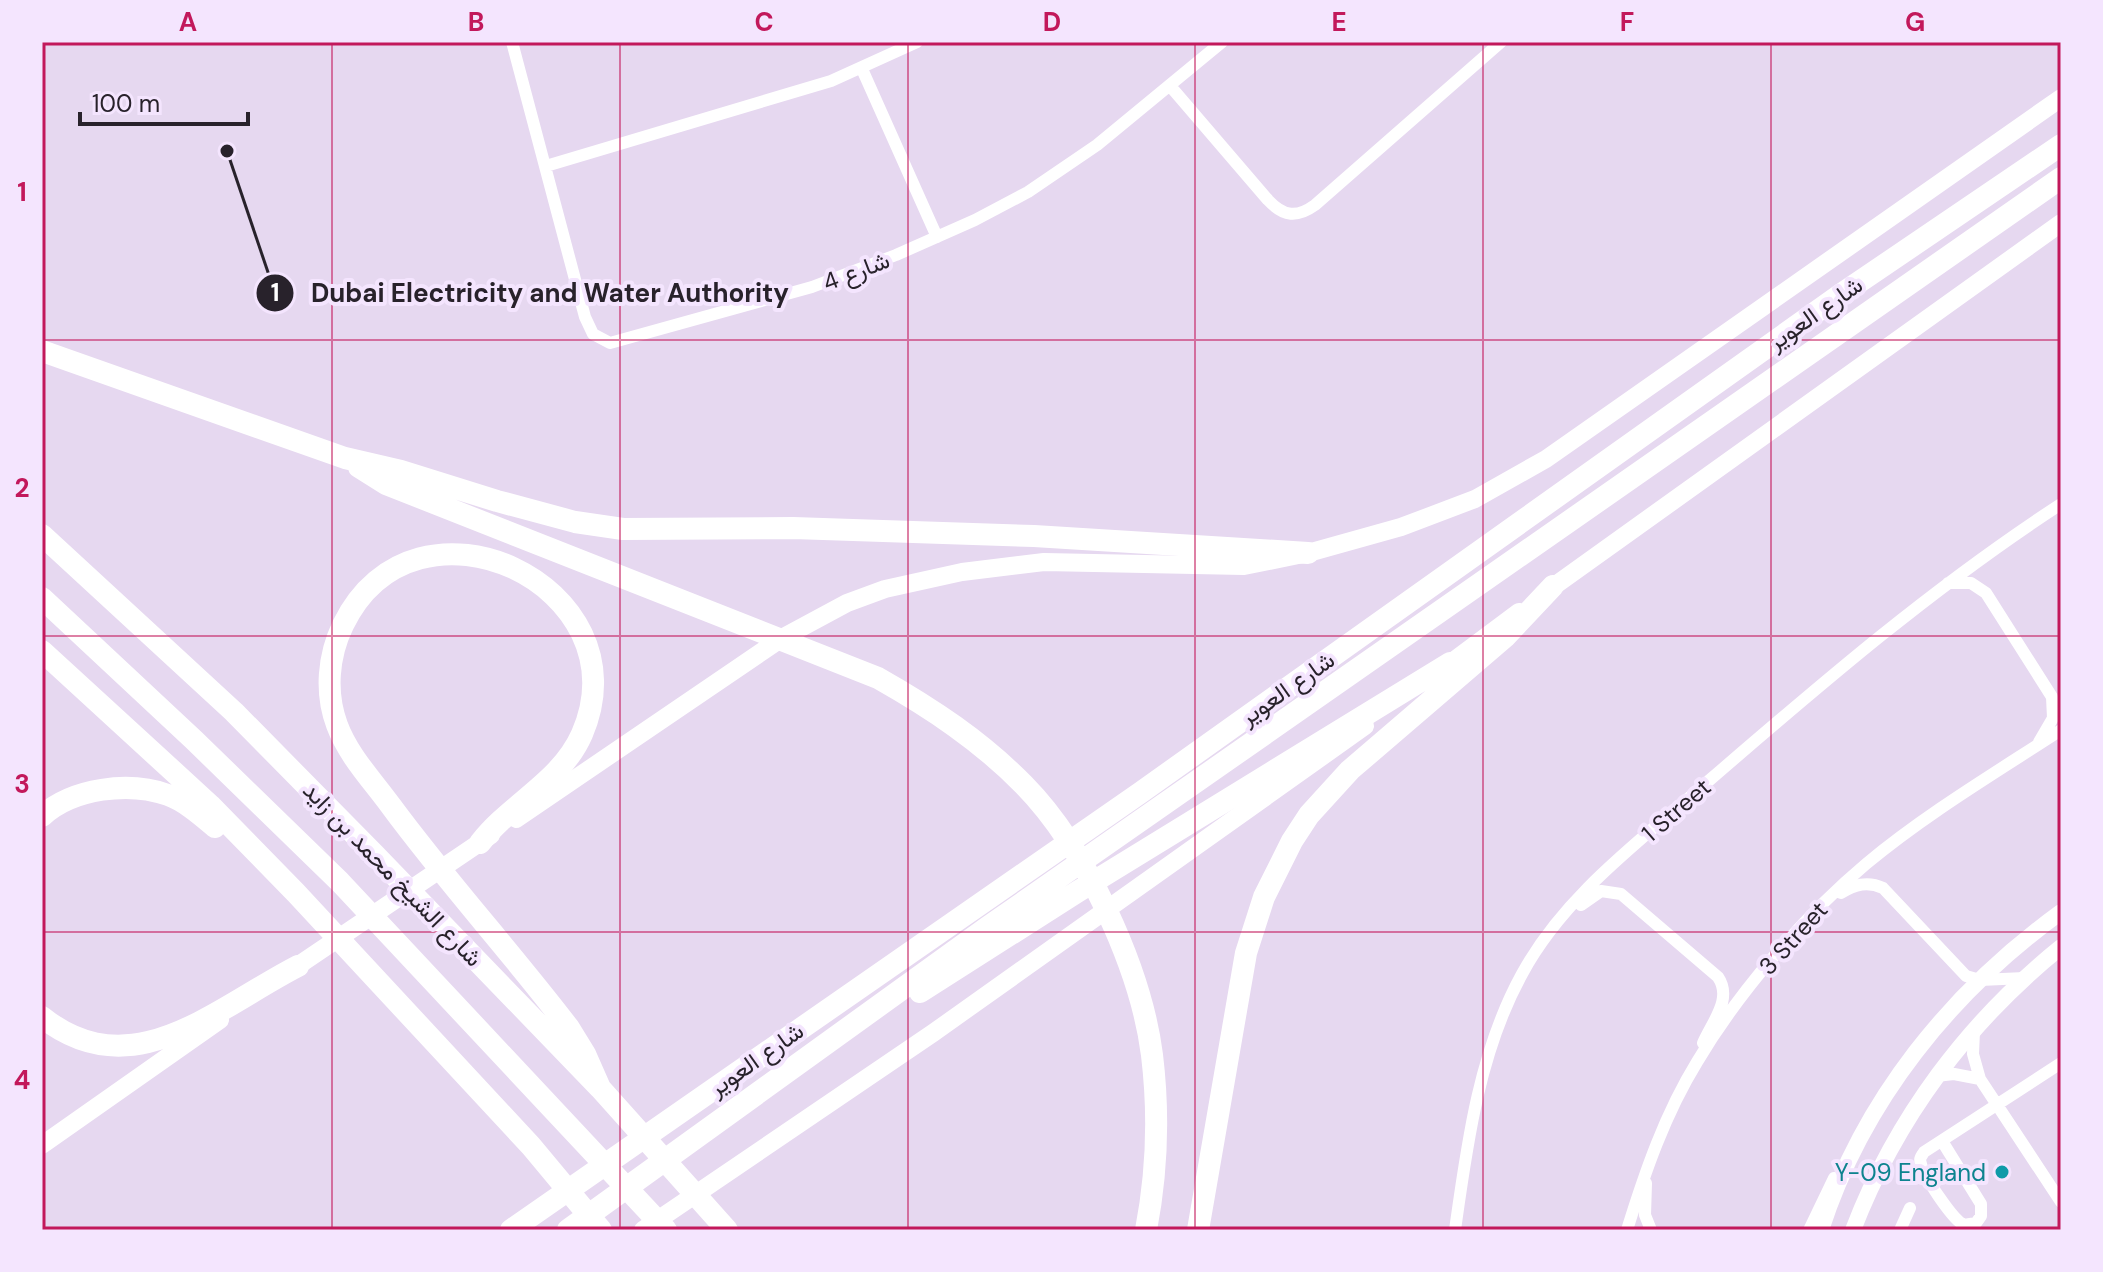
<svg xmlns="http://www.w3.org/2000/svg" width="2103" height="1272" viewBox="0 0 2103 1272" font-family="'DM Sans',Vazirmatn,sans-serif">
<rect width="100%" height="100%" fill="#e6d8f0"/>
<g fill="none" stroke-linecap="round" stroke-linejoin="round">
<!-- street -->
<path stroke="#fff" stroke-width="12" d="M512,42L585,317L593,334L610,343L812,287L896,255L975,220L1028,192L1097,145L1222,42
M862,69L937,237
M1171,87L1268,200C1284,217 1297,218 1315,205L1501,42
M546,166L831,81L917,42
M1948,583H1971L1986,593L2052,697L2053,718L2039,742
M1841,893C1855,884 1868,881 1883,888L1966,976L1980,980L2025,978
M1581,905L1601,891L1621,894L1718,977C1733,999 1712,1022 1703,1043
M1974,1031L1973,1054L1980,1079L2061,1202
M1936,1076L1954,1074L1980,1079
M1942,1141L1981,1204V1216L1976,1223L1964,1225C1953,1220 1924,1177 1921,1164C1919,1158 1921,1157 1924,1152L2061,1063
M1646,1183L1645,1215L1651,1230
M1455,1230C1467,1144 1479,1052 1522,974C1564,896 1640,841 1705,784C1821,684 1932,588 2061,504
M1627,1230C1645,1172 1665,1114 1697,1062C1738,993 1804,916 1866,864C1926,814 1995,773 2061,730
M1809,1230L1834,1178
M1900,1230L1910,1208"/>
<!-- secondary -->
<path stroke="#fff" stroke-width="16" d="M1821,1230C1863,1100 1951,992 2061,912
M1853,1230C1896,1118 1968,1022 2061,947"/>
<!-- primary -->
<path stroke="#fff" stroke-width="18" d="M1543,594L2061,223
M1440,671L1519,612
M516,819L782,638L847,603L885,589L962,572L1044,562L1244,566L1308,553L1401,527L1475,499L1546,459L2061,98
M287,973L491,835
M42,1145L220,1020
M643,1230L933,1033L1365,726"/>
<!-- highway -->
<path stroke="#fff" stroke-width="22" d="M42,351L345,458L401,471L497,501L575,522L623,529L793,528L1034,536L1308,553
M359,467L386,484L878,678C931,708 981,741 1024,785C1085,847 1141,968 1152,1055C1159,1113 1157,1173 1146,1230
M42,535L234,712L374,854L600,1088L727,1230
M42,598L194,740L340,882L666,1230
M42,651L210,805L296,893L531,1146L601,1230
M42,816C73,788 129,781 168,795C185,801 202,816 215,827
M480,843C511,803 561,782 582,734C646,586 415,476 343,625C328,656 325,693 337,725C348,755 372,780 391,806C447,882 511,952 569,1028L585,1054L600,1088
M920,992L1077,892L1450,663
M42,1017C132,1089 216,1008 298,966
M511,1230L1140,793L1840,295L2061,145
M568,1230L988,927L2061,178
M1198,1230L1246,953L1264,897L1292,841L1309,815L1350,770L1505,637L1553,586"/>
</g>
<!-- grid -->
<path fill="none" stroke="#c2185b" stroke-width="2" stroke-opacity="0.55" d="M332,42V1230M620,42V1230M908,42V1230M1195,42V1230M1483,42V1230M1771,42V1230M42,340H2061M42,636H2061M42,932H2061"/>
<!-- markers -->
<circle fill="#0f9aa8" stroke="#f4e5fe" stroke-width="3" cx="2002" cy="1172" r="8"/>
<g text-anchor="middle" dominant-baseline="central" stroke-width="8" stroke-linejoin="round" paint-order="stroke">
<!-- street labels -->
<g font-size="24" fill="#28222b" stroke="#f4e5fe">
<text transform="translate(856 271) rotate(-21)">شارع 4</text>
<text transform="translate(1815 313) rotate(-35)">شارع العوير</text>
<text transform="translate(1287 688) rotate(-35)">شارع العوير</text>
<text transform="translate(1676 810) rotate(-41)">1 Street</text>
<text transform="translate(393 874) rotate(46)">شارع الشيخ محمد بن زايد</text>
<text transform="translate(1793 938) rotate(-48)">3 Street</text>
<text transform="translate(756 1059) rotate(-35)">شارع العوير</text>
</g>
<!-- culture labels -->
<g font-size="24" fill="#0d838f" stroke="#f4e5fe" text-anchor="end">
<text x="1986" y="1172">Y-09 England</text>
</g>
</g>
<!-- callouts -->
<path fill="none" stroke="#28222b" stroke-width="3" d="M227 151L275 293"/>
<g fill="#28222b" stroke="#f4e5fe" stroke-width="3">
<circle cx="227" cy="151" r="8"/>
<circle cx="275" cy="293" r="20"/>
</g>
<g font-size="24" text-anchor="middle" font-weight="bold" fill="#fff">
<text x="275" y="301">1</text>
</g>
<g font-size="26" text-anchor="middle" font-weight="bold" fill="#28222b" stroke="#f4e5fe" stroke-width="8" stroke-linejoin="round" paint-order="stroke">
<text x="550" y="302">Dubai Electricity and Water Authority</text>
</g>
<!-- border -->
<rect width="2103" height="1272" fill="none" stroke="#f4e5fe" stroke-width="88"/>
<!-- scale -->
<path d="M80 112v12h168v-12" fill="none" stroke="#28222b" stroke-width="4"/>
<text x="92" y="112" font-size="24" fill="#28222b" stroke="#f4e5fe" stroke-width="6" paint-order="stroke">100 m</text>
<rect x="44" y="44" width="2015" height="1184" fill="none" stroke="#c2185b" stroke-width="3"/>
<g font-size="26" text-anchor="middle" font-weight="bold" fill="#c2185b">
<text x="188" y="31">A</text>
<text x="476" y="31">B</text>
<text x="764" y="31">C</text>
<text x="1052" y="31">D</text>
<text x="1339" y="31">E</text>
<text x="1627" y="31">F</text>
<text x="1915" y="31">G</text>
<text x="22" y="201">1</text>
<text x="22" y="497">2</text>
<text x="22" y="793">3</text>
<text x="22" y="1089">4</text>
</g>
</svg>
